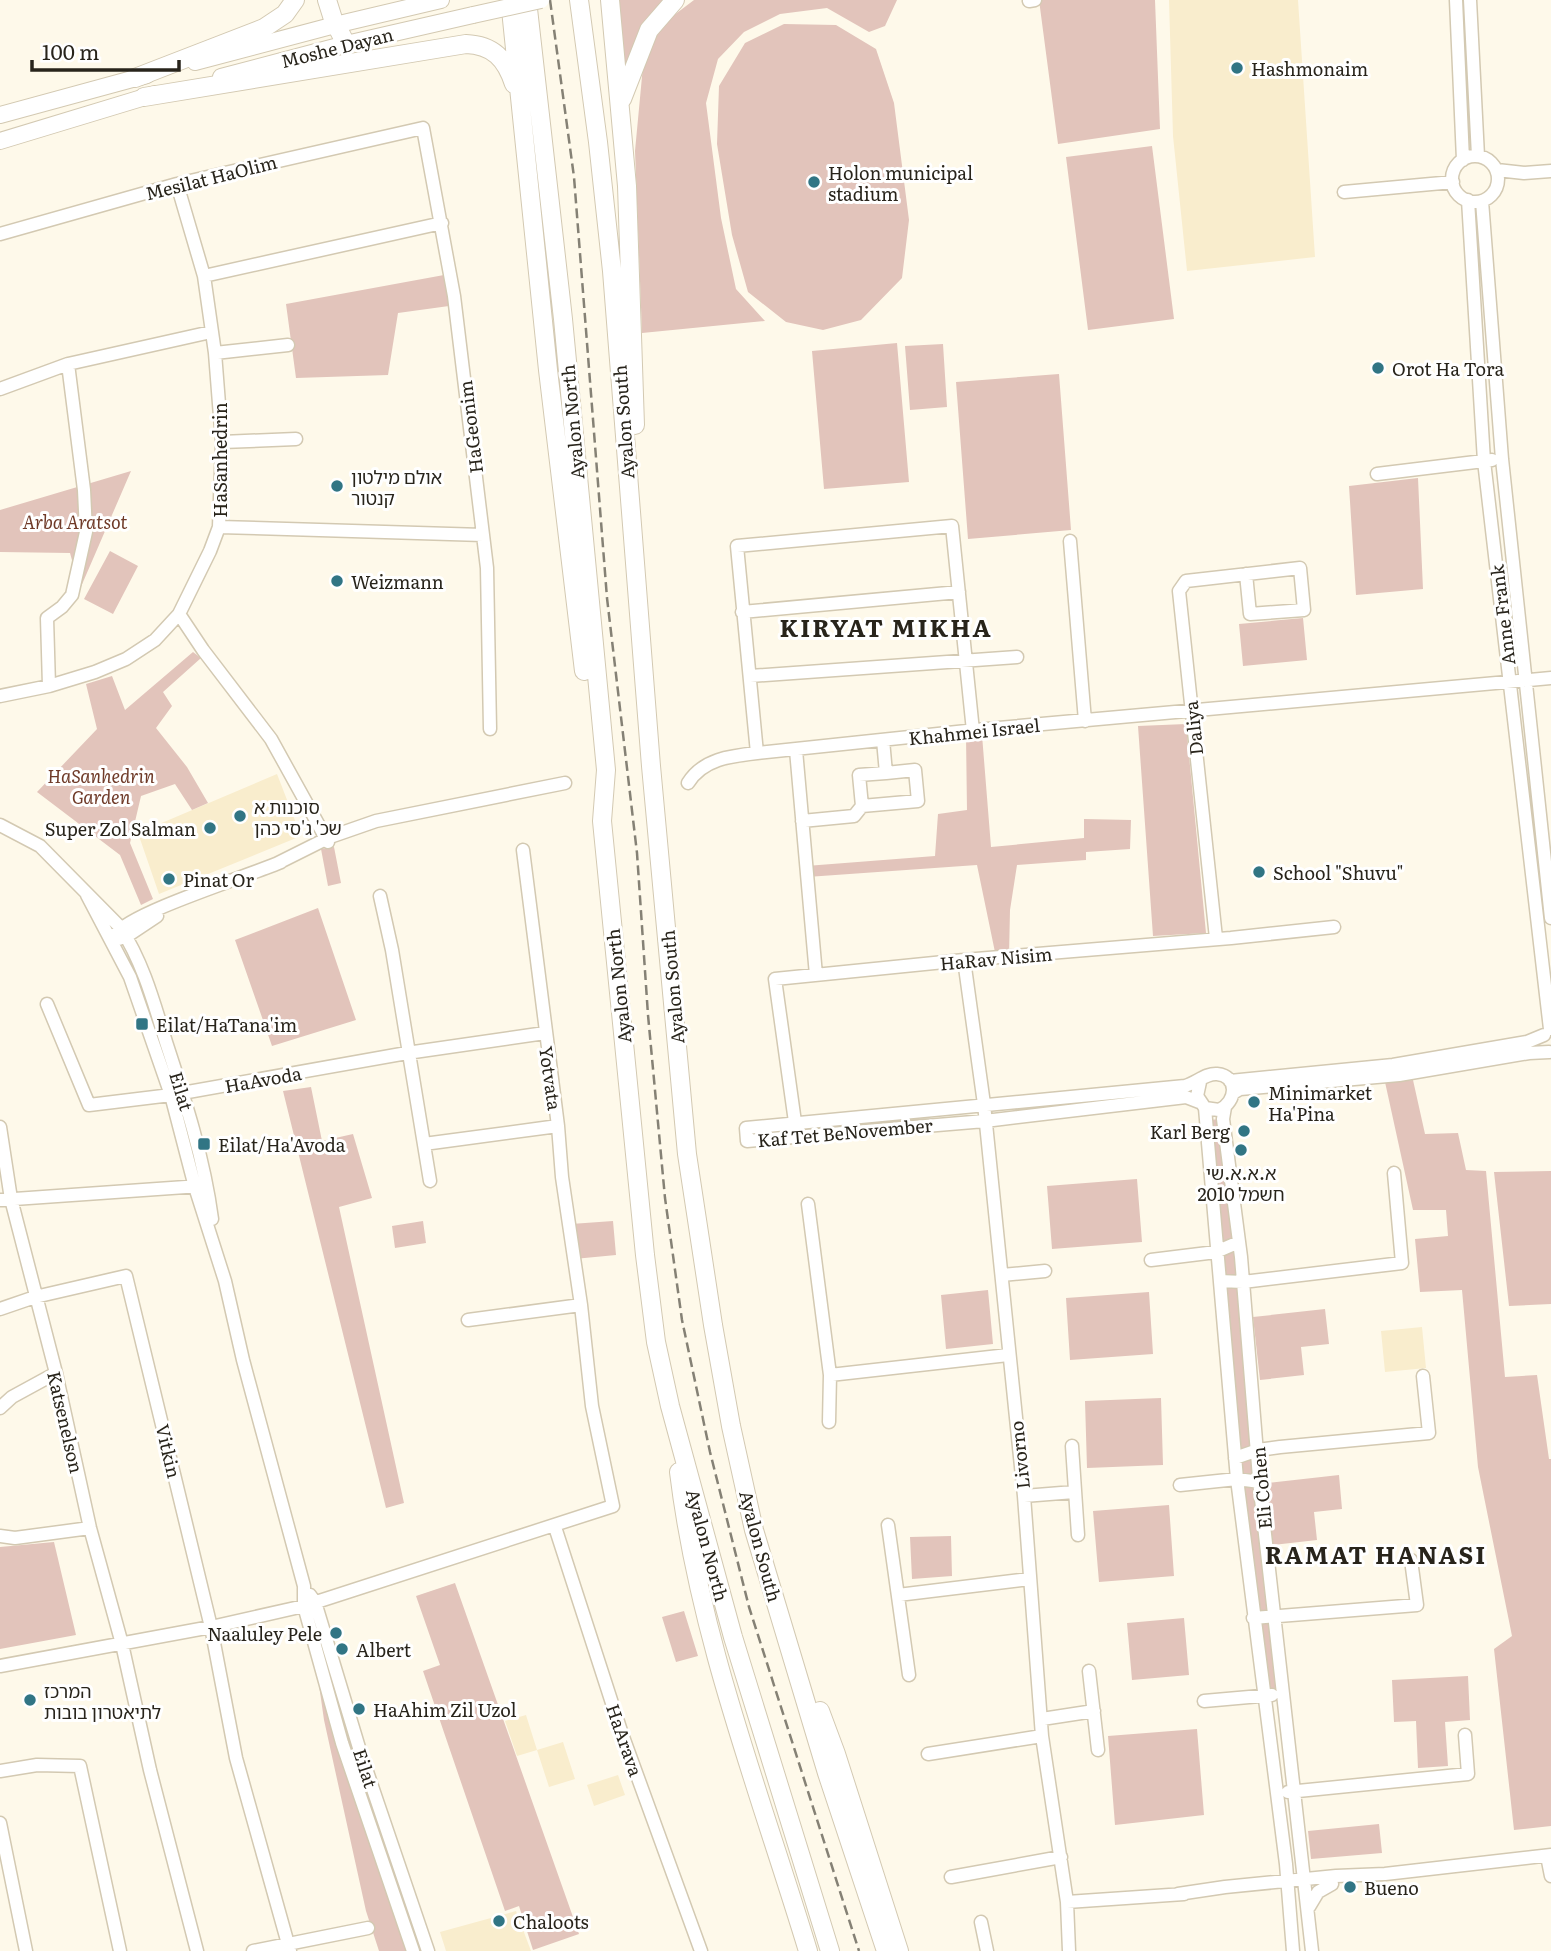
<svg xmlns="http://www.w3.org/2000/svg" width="1551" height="1951" viewBox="0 0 1551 1951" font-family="Literata,'Noto Sans Hebrew',serif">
<rect width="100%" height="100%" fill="#fef9ea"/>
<!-- built -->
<path fill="#f9edcd" d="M1169,0H1298L1315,257L1187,271L1173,136Z
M277,774L301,836L159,894L138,833Z
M1422,1327L1426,1368L1385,1372L1381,1331Z
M526,1715L537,1750L563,1742L575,1779L549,1787L537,1750L517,1756L505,1721Z
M618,1775L625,1795L594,1806L587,1785Z
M516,1911L531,1951H446L440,1932Z"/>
<!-- green -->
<path fill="#e2c4bb" d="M616,0H666C638,22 633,56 625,89Z
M694,0H897L885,26L869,32L827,8L780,14L744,32L718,59L706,103L721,218L736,289L765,321L642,333L635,151L643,66L661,25Z
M1039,0H1155L1160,129L1058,144Z
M784,24L836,25L876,49L894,103L909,220L902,278L861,320L823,330L786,322L748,292L732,235L717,144L719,86L745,43Z
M1152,146L1174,319L1088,330L1066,157Z
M444,275L449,306L398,313L388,375L296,378L286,304Z
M897,343L909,482L824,489L812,351Z
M943,344L947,407L910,410L905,346Z
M1059,374L1071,530L968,539L956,382Z
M131,471L80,589L70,553L0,552V510Z
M1418,478L1423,589L1356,595L1349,486Z
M110,551L138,566L113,614L84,599Z
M1303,618L1307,660L1243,666L1239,624Z
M193,652L201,658L163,692L172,706L156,728L187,767L208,803L192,810L175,784L141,796L130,843L153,899L141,905L120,855L37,792L97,729L86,684L112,676L125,710Z
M1186,724L1206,933L1153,936L1138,726Z
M982,735L991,847L1084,838V819L1131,820L1130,849L1086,852V860L1017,865L1010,910L1009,956L996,957L977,865L807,877L806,866L935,856L938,814L967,810L966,736Z
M334,847L341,883L328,886L321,849Z
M318,908L356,1020L272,1046L235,940Z
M1413,1080L1425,1134L1458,1133L1466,1170L1486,1171L1505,1377L1537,1375L1549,1459H1551V1826L1514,1830L1494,1649L1512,1636L1478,1467L1462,1290L1420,1292L1415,1239L1448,1236L1446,1210H1413L1385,1082Z
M311,1087L322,1141L353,1134L372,1198L339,1207L404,1503L386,1508L283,1091Z
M1223,1119L1282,1692L1265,1696L1207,1120Z
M1551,1171V1304L1509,1306L1494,1172Z
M1137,1179L1142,1242L1052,1249L1047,1186Z
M423,1221L426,1243L395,1248L392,1226Z
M613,1221L616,1255L574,1259L571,1224Z
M988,1290L993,1344L946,1349L941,1295Z
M1149,1292L1153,1354L1070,1360L1066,1298Z
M1325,1309L1329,1344L1301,1347L1304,1375L1260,1380L1253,1317Z
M1161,1398L1163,1465L1087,1468L1085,1401Z
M1339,1475L1342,1509L1314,1512L1317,1540L1273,1545L1267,1483Z
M1169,1505L1174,1576L1099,1582L1093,1511Z
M951,1536L952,1576L912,1579L910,1537Z
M54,1542L76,1635L0,1649V1547Z
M455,1583L579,1934L533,1950L519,1906L505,1911L423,1671L440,1665L416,1596Z
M684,1611L698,1656L676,1662L662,1617Z
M1184,1618L1189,1675L1132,1680L1127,1623Z
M1468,1676L1470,1720L1445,1722L1448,1766L1418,1768L1416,1721L1394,1722L1392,1680Z
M325,1683L410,1951H379L366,1911L324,1720L319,1685Z
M1197,1729L1204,1815L1115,1825L1108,1736Z
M1379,1824L1382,1853L1311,1859L1308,1831Z"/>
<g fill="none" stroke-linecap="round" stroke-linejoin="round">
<defs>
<path id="minor" d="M1456,0L1463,160
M1470,0L1478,156
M1029,1L1035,0
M1452 179a23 23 0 1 1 46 0a23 23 0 1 1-46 0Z
M1497,170L1524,173L1551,171
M1344,192L1453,182
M1468,200L1484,461L1550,1029
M1482,201L1502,459L1551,918
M0,234L177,184L423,128L454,296L487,568L490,729
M204,276L442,223
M215,353L288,345
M0,389L68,364L211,332
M222,442L296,439
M1377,474L1492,460
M219,527L483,535
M1070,541L1085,721
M742,612L959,592
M179,614L203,650L271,739L328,842
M750,676L1017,657
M49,686L47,618L62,607L72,595L86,532L84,490L68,364
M0,696L49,686L95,672L126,659L155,640L179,614L210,551L219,527L222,442L215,353L204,276L177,184
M796,750L816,975
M757,753L737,546L952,526L973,731
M688,783C703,759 730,756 757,753L976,730L1551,678
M862,806L859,775L886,773
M802,821L854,816L862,806L918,801L915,770L886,773L883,740
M0,825L40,846L120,927C143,962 154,1003 166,1042C185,1100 204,1158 212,1219
M276,864L330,837L376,821L565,783
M87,895L130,977L171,1095L195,1187L225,1281L243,1360L304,1586V1606L342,1743L413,1951
M380,896L392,950L430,1181
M116,934C129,913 251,875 281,862
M1216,938L1179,591L1186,581L1300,568L1304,610L1250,614L1246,574
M119,939L127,936L157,916
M964,960L984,1104L1024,1496L1042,1736L1067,1902L1069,1951
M47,1004L89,1105L171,1095L407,1053L545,1033
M1230,1081L1393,1065L1527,1042L1544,1035
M1233,1093L1240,1089L1399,1075L1529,1053L1549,1052
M1199,1102L1186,1097L985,1121L747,1141L746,1128L1185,1086C1196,1083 1206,1073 1217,1074C1239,1076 1237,1102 1219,1110L1205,1108L1197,1096L1200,1082
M1225,1107L1223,1119L1241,1257L1260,1490L1312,1951
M1205,1108L1237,1479L1286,1864L1293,1951
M795,1122L775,979L964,960L1231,938L1334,927
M0,1127L11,1199L56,1373L90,1528L122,1644L150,1770L197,1951
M424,1144L558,1126
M0,1200L200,1186
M808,1204L830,1375L829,1422
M1151,1260L1216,1252L1239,1242
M1002,1275L1045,1271
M1220,1281L1243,1282L1402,1263L1394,1173
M0,1309L35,1297L126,1276L211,1627L236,1758L290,1951
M468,1320L581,1305
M830,1375L1008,1355
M0,1408L12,1397L56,1373
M1072,1446L1078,1535
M1235,1458L1258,1450L1280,1447L1429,1433L1423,1376
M1180,1485L1237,1479L1260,1482
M1024,1496L1074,1492
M888,1525L909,1675
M555,1527L622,1734L701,1951
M0,1536L15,1538L90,1528
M310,1595L315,1602L360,1751L428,1951
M898,1595L1029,1579
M1253,1618L1417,1605L1411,1560
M0,1666L211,1627L304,1606L613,1506L592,1406L581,1305L562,1177L558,1126L523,850
M1089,1671L1098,1750
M1204,1701L1272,1695
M1042,1719L1094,1711
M928,1754L1042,1736
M0,1771L37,1765L80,1766L120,1951
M1288,1792L1468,1774L1465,1735
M0,1823L26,1951
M1547,1856L1551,1876
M951,1877L1061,1857
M1178,1894L1225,1887L1336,1876L1385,1874L1551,1855
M1067,1902L1184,1894
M1309,1907L1318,1892L1332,1884
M981,1922L987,1951
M253,1951L368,1928"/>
<path id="major" d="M195,62L335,25L441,0
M221,77L346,44L473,15
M0,115L147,75
M0,141L155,94"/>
<path id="highway" d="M327,0L333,19L346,44
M510,0L548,370L584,671
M527,0L563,319L606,770L602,821L645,1255L656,1342L670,1406L733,1637L830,1951
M579,0L598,142L612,271L651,766L687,1154L713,1325L731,1426L754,1530L827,1773L886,1951
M610,0L627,186L635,425
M135,78L264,28L285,14L295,0
M144,97L466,44C493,45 506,59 514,84
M622,99L649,30L675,0
M679,1472C699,1637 760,1793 808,1951
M820,1711L836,1754L899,1951"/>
</defs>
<!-- minor casing -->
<use href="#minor" stroke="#d3c9b2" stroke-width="15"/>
<!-- major casing -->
<use href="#major" stroke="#d3c9b2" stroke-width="18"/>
<!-- highway casing -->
<use href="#highway" stroke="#d3c9b2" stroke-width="20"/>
<!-- minor -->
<use href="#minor" stroke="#fff" stroke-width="12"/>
<!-- major -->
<use href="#major" stroke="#fff" stroke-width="16"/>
<!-- highway -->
<use href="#highway" stroke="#fff" stroke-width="18"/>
<!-- rail -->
<path stroke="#858175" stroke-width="2.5" stroke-dasharray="10 5" stroke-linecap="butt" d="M550,0L574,177L607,598L637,853L648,1015L665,1198L682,1320L710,1452L749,1607L859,1951"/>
<defs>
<path id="major-bridge" d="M473,15L541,0"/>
</defs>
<!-- major-bridge casing -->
<use href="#major-bridge" stroke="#d3c9b2" stroke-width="18" stroke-linecap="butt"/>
<!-- major-bridge -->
<use href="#major-bridge" stroke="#fff" stroke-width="16"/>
</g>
<!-- markers -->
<g fill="#317584" stroke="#fff" stroke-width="2.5">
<circle cx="1237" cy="68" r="7"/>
<circle cx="814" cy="182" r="7"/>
<circle cx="1378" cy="368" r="7"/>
<circle cx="337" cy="486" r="7"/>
<circle cx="337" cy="581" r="7"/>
<circle cx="240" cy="816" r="7"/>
<circle cx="210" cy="828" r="7"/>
<circle cx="1259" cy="872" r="7"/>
<circle cx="169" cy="879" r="7"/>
<rect x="135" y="1017" width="14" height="14" rx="3.5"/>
<circle cx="1254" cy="1102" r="7"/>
<circle cx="1244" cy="1131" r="7"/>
<rect x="197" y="1137" width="14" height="14" rx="3.5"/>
<circle cx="1241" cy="1150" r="7"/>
<circle cx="336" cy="1633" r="7"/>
<circle cx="342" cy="1649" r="7"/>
<circle cx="30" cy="1700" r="7"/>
<circle cx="359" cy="1709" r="7"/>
<circle cx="1350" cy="1887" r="7"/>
<circle cx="499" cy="1921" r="7"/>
</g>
<g text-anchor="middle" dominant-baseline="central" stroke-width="6" stroke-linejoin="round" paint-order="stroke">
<!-- street labels -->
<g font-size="18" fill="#28241b" stroke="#fff">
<text transform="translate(337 47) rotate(-14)">Moshe Dayan</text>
<text transform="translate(211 177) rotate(-14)">Mesilat HaOlim</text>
<text transform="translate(572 422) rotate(-95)">Ayalon North</text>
<text transform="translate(623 422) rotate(-94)">Ayalon South</text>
<text transform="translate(470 427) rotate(-97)">HaGeonim</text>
<text transform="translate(219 460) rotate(-90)">HaSanhedrin</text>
<text transform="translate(1502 615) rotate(-97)">Anne Frank</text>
<text transform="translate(1193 728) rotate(-96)">Daliya</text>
<text transform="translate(974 731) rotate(-6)">Khahmei Israel</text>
<text transform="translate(996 958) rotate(-5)">HaRav Nisim</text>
<text transform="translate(618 986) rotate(-96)">Ayalon North</text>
<text transform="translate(672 987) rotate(-95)">Ayalon South</text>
<text transform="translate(551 1078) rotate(82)">Yotvata</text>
<text transform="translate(263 1079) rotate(-10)">HaAvoda</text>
<text transform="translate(182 1091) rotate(73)">Eilat</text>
<text transform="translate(845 1132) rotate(-5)">Kaf Tet BeNovember</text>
<text transform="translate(66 1422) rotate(77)">Katsenelson</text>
<text transform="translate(169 1451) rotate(77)">Vitkin</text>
<text transform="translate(1019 1455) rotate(-96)">Livorno</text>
<text transform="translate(1261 1488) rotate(-95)">Eli Cohen</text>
<text transform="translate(708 1545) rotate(75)">Ayalon North</text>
<text transform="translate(761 1546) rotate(75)">Ayalon South</text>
<text transform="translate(625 1740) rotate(71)">HaArava</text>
<text transform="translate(366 1768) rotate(72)">Eilat</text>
</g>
<!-- poi labels -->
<g font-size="18" fill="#28241b" stroke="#fff" text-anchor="start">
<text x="1251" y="68">Hashmonaim</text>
<text x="828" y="172">Holon municipal<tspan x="828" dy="21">stadium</tspan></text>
<text x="1392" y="368">Orot Ha Tora</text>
<text x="351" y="476">אולם מילטון<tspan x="351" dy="21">קנטור</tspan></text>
<text x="351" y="581">Weizmann</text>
<text x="254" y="806">סוכנות א<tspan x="254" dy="21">שכ' ג'סי כהן</tspan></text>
<text x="196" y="828" text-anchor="end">Super Zol Salman</text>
<text x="1273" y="872">School "Shuvu"</text>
<text x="183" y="879">Pinat Or</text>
<text x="156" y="1024">Eilat/HaTana'im</text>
<text x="1268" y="1092">Minimarket<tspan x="1268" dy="21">Ha'Pina</tspan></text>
<text x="1230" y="1131" text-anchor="end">Karl Berg</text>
<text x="218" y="1144">Eilat/Ha'Avoda</text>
<text x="1241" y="1172" text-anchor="middle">א.א.א.שי<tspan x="1241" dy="21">חשמל 2010</tspan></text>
<text x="322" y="1633" text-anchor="end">Naaluley Pele</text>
<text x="356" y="1649">Albert</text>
<text x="44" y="1690">המרכז<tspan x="44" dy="21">לתיאטרון בובות</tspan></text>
<text x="373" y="1709">HaAhim Zil Uzol</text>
<text x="1364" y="1887">Bueno</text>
<text x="513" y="1921">Chaloots</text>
</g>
<!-- park labels -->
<g font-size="18" font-style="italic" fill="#6f3a28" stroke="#fff">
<text x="75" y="521">Arba Aratsot</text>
<text x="101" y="775">HaSanhedrin<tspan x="101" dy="21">Garden</tspan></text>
</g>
<!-- district labels -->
<g font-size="24" font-weight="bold" letter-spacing="2" fill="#28241b" stroke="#fff">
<text x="886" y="626">KIRYAT MIKHA</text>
<text x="1376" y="1553">RAMAT HANASI</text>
</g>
</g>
<!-- scale -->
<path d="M32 60v10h147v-10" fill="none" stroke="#28241b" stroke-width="3.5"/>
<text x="42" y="60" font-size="21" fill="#28241b" stroke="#ffffff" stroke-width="5" paint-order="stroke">100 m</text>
</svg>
